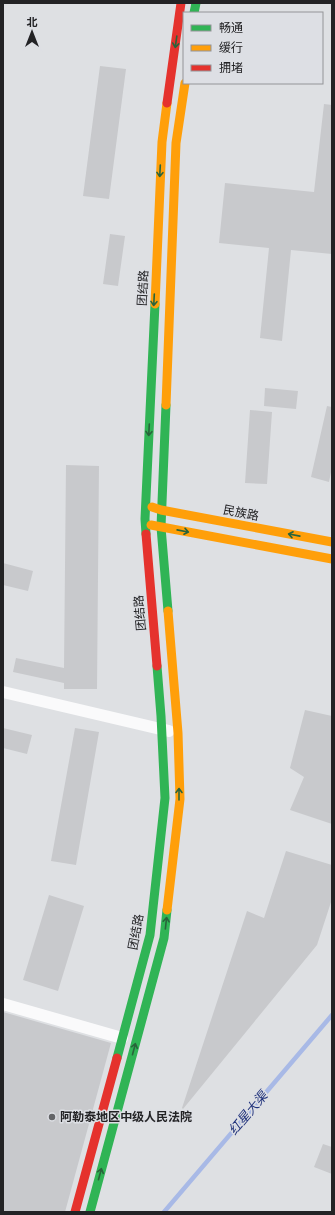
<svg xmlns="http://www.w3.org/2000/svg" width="335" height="1215" viewBox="0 0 335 1215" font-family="Karla,'Noto Sans SC',sans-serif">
<rect width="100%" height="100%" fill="#dee0e3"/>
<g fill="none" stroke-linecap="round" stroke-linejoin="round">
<!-- stream -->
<path stroke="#a8b9e6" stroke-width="4.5" d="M164,1212L332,1015"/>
</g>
<!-- building -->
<path fill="#c8c9cc" d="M100,66L126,69L109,199L83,196Z
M324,104L332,105V254L291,250L282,341L260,338L269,248L219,243L225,183L314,192Z
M110,234L125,236L118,286L103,284Z
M265,388L298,391L296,409L264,406Z
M327,406L332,407V467L329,482L311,477Z
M250,410L272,412L267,484L245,483Z
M66,465L99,466L97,689H64V683L13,672L16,658L64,668Z
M3,563L33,571L28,591L3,585Z
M305,710L332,716V824L290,810L304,777L290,768Z
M3,728L32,735L27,754L3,748Z
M75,728L99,732L76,865L51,861Z
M286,851L332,865V899L317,945L183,1109L182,1108L247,911L264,918Z
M49,895L84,906L58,991L23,980Z
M3,1012L111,1043L65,1212H3Z
M323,1144L332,1147V1174L314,1167Z"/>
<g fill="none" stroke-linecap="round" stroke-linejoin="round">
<!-- street -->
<path stroke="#fafafb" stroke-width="12" d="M3,692L169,731
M3,1004L122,1038"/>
<!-- fast -->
<path stroke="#30b455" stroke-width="9" d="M194,13L196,3
M166,405L161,527L168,611
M146,534L145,519L155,304
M117,1058L150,935L165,798L161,716L157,666
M90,1212L164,938L167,910"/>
<!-- slow -->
<path stroke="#ff9f0a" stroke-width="9" d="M155,304L162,142L167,103
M166,405L176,143L185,83
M152,507L161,510L332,542
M151,525L332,559
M167,910L180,799L178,733L168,611"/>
<!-- jam -->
<path stroke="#e5322d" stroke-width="9" d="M167,103L181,3
M146,534L157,666
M75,1212L117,1058"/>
</g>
<!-- one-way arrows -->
<defs><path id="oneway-shaft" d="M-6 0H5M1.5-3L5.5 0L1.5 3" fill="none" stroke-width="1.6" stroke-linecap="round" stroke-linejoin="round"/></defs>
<g stroke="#29643b">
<use href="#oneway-shaft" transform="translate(176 42) rotate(98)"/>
<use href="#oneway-shaft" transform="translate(160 171) rotate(93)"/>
<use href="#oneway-shaft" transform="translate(154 300) rotate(93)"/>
<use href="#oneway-shaft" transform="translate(149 430) rotate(93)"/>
<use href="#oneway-shaft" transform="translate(183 531) rotate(11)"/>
<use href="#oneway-shaft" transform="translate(294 535) rotate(-169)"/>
<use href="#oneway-shaft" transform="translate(179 794) rotate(-90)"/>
<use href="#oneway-shaft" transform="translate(166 923) rotate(-84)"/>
<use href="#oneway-shaft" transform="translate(134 1049) rotate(-75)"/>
<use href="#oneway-shaft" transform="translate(100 1174) rotate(-75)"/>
</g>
<!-- markers -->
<circle fill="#646568" stroke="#dddfe4" stroke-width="1.5" cx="52" cy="1117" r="4"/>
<g text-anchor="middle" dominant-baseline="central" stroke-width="3" stroke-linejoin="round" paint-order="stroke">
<!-- street labels -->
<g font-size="12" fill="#232325" stroke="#dddfe4">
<text transform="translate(143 288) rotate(-87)">团结路</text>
<text transform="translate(241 513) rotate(11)">民族路</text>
<text transform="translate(140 613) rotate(-95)">团结路</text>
<text transform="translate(136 932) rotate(-79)">团结路</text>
</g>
<!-- poi labels -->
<g font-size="12" font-weight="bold" fill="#232325" stroke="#dddfe4" text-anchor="start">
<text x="60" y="1117">阿勒泰地区中级人民法院</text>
</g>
<!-- water labels -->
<g font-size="13" font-style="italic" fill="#21337b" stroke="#dddfe4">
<text transform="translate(248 1113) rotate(-50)">红星大渠</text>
</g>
</g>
<!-- border -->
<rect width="335" height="1215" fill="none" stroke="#232325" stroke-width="8"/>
<!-- legend -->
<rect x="183" y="12" width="140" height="72" fill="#dddfe4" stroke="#939498"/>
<rect x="191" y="25" width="20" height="6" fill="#30b455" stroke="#939498"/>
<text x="219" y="32" font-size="12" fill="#232325">畅通</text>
<rect x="191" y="45" width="20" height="6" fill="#ff9f0a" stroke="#939498"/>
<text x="219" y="52" font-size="12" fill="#232325">缓行</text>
<rect x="191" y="65" width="20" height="6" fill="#e5322d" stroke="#939498"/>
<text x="219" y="72" font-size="12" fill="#232325">拥堵</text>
<!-- north arrow -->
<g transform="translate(32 32)" stroke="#dddfe4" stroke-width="3" paint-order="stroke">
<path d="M0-3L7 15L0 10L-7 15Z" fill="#232325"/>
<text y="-6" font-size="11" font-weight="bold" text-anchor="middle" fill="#232325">北</text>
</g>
</svg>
